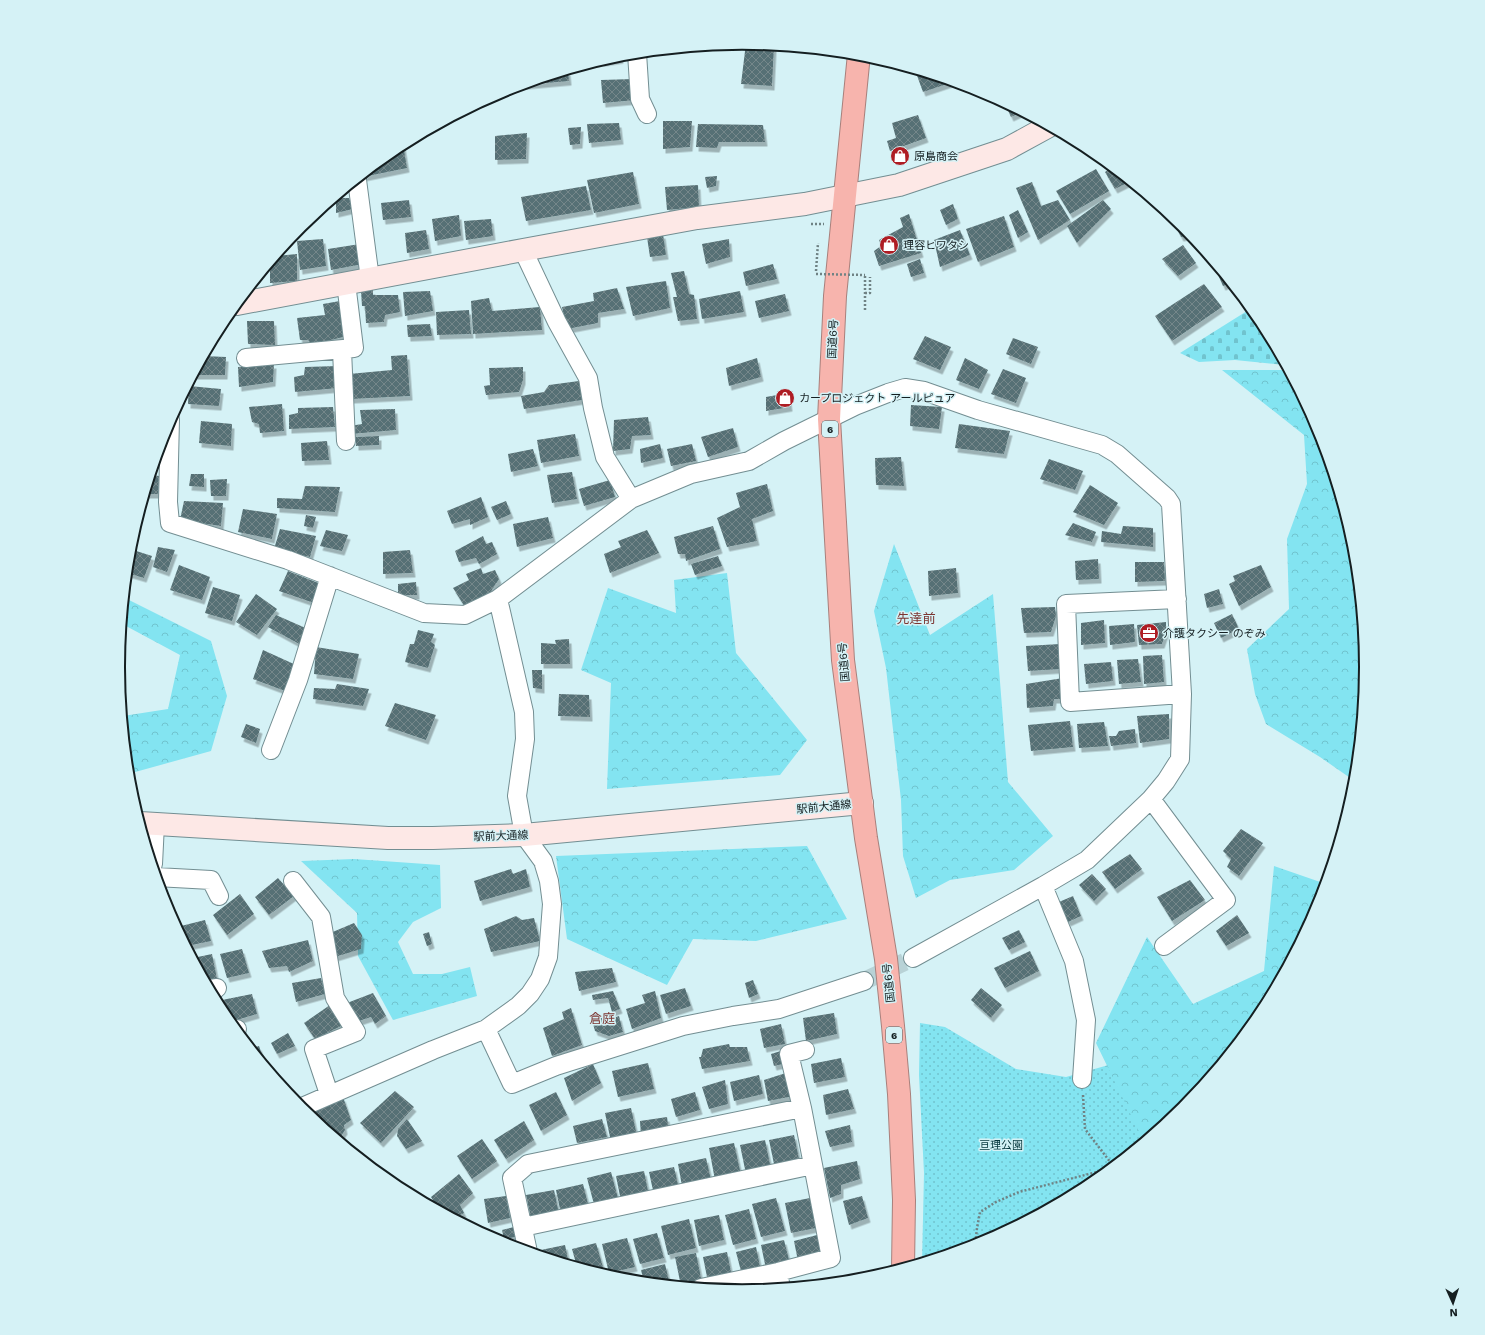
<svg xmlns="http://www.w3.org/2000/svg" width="1485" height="1335" viewBox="0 0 1485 1335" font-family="'Work Sans','Noto Sans JP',sans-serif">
<defs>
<pattern id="green-dots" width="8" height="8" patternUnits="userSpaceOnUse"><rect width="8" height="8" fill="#83e4f1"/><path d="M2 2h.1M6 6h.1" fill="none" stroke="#70c3ce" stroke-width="1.8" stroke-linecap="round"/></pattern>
<pattern id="forest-crowns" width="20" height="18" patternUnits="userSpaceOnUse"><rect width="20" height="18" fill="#83e4f1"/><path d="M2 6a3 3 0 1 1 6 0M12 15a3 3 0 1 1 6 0" fill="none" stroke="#70c3ce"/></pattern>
<pattern id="cemetery-stones" width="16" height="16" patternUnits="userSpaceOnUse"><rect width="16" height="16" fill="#83e4f1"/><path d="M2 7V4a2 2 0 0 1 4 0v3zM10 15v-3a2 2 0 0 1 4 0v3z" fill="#70c3ce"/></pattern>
<pattern id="building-cross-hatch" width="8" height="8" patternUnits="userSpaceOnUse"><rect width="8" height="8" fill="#577074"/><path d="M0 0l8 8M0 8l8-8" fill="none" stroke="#74878a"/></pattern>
<filter id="shadow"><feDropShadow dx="2.5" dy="4.5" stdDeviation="0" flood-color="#0004"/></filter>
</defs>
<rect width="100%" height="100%" fill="#d5f2f6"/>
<!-- green -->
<path fill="url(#green-dots)" d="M920,1023L945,1027L1016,1069L1066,1077L1254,1024L1184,1109L1089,1187L981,1245L922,1263L924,1173L919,1075Z"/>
<!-- forest -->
<path fill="url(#forest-crowns)" d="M1222,370H1288L1320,429L1355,546L1367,668L1356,782L1320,757L1266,724L1255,694L1247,649L1289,609L1287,539L1307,484L1304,435Z
M894,544L930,635L993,594L1008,782L1053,836L1014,870L950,880L916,898L903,856L901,800L886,668L874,611Z
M727,573L736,653L807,740L780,775L607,789L611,683L581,670L608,588L676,613L674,580Z
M125,598L211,641L227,696L211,751L128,774L123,716L168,709L180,655L126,626H122Z
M807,846L847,919L756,941L693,939L667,985L567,939L556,856Z
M354,859L440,865L441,908L413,922L398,942L413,974H442L470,967L477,996L393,1020L358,956L357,913L301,861Z
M1274,866L1326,884L1319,907L1262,1015L1184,1109L1144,1142L1096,1043L1147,937L1193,1004L1264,971Z"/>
<!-- cemetery -->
<path fill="url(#cemetery-stones)" d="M1253,310L1262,321L1285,365L1235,360L1199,362L1180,353L1247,311Z"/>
<!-- building -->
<path fill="url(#building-cross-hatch)" filter="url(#shadow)" d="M746,43L774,46L772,86L741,84Z
M620,55L621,59L602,62L601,61Z
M915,70L953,82L923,92Z
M568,71L569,81L524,85V84Z
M633,79L636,100L603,103L601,80Z
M1009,105L1022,112L1011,117L1006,106Z
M918,115L926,138L890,151L887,141L896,138L892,123Z
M663,121H692L690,147L663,149Z
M619,123L621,140L589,143L587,124Z
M698,124L763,125L765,142H719L717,148L696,147Z
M581,127L580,144L570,145L568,128Z
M527,133L526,159L495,160V136Z
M403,144L407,168L363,177V175L396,148Z
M1112,167L1129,182L1115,189L1105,172Z
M1096,169L1109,191L1070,214L1056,191Z
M633,172L639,204L594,213L587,180Z
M717,176L716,186L707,188L705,177Z
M1032,182L1041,206L1058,200L1070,220L1038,240L1016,188Z
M698,185L699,207L667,210L665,187Z
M586,186L591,210L526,221L521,197Z
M336,198H349L353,209L336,213Z
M409,200L411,217L383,220L381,203Z
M1103,200L1111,209L1077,243L1067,226Z
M953,204L958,219L946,225L940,210Z
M1018,210L1028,232L1018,238L1009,215Z
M1169,213L1184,226L1190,235L1181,237Z
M909,214L921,253L879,266L874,251L881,246L879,240L903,227L900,218Z
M459,215L461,236L435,241L432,219Z
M1004,216L1014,247L978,262L966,229Z
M491,219L493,236L466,240L464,221Z
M426,230L429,249L407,253L405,233Z
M960,230L970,255L940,267L934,240Z
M663,234L666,255L650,257L647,237Z
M323,239L326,266L300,270L297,241Z
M729,239L730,257L706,264L702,244Z
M360,244L363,264L331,270L328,249Z
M1183,245L1196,263L1178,276L1162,259Z
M297,254V281L270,283V264L276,256Z
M920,259L924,273L911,277L907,264Z
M1212,261H1213L1231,283L1223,286Z
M773,264L777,279L746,286L743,272Z
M684,271L689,294L694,295L697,319L678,321L673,297H677L671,273Z
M666,281L670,308L633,316L626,287Z
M1204,284L1222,307L1172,341L1155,316Z
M617,288L624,309L598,313V323L567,329L562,307L594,301L593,293Z
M373,290V295H398L400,312L385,315L384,322L366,323L365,306H362L361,291Z
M430,291L433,311L405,316L403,292Z
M740,291L744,312L702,319L699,299Z
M785,294L789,311L759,318L755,301Z
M489,298L492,311L540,307L542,330L473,334L471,301Z
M340,301L343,337L311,345L308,340H300L297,318L325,315L323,304Z
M469,310L471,334L437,335L436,312Z
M247,321H274L275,345L248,344Z
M430,324L432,336L408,337L407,325Z
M925,336L951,347L940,370L913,359Z
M1013,338L1038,347L1031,364L1006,354Z
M407,355L410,396L351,399L349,374L392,370L391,356Z
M204,356L226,357L225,375H194Z
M757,358L761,377L729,386L726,368Z
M965,358L988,370L979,389L956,380Z
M274,364L273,382L239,387L238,367Z
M338,366V388L295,392L294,377L304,375L305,367Z
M523,367V380L519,392L486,395L484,386L490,385L489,368Z
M1003,369L1026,378L1016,403L991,394Z
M579,381L582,400L524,409L521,396L544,392L549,385Z
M189,386L221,389L219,406L188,404Z
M788,393L790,407L766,411V397Z
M282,404L284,431L260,433L259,424L252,422L249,407Z
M911,405L942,407L939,429L910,426Z
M333,407L335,427L289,429V415L298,413V408Z
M395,409L396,430L351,434L350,426L362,424L360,410Z
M648,417L651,435L632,436L630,449L613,451L614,420Z
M201,421L232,424L231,446L199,443Z
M959,424L1010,431L1004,454L955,448Z
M733,428L738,447L708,457L701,437Z
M575,434L579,456L541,463L537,440Z
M379,436V445L356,446V437Z
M327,441L329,460L302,461L301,443Z
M660,444L663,458L641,463L640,449Z
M692,444L696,461L671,466L667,449Z
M533,449L538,466L511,472L508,454Z
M901,457L904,486L876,485L875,458Z
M1049,459L1083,471L1075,490L1040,479Z
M572,472L577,499L552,503L547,475Z
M191,474H204V487L189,486Z
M152,475L159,476L158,494H146Z
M227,479L226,496H211L210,480Z
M610,480L615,497L584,506L579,489Z
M767,484L773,511L752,519L757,541L727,547L717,518L740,507L736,493Z
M1090,485L1118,503L1104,525L1073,512Z
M305,486L340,487L335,512L277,508V498L302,499Z
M481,497L488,517L470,525V519L452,524L447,511Z
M184,501L223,503L221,526L180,520Z
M506,501L511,514L497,520L491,507Z
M243,509L277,514L272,539L238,532Z
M306,515L316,517L313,528L304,526Z
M548,517L553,538L517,547L513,524Z
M1073,523L1096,532L1092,542L1065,535Z
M713,526L720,549L686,561L685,554H678L674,537Z
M1123,526L1153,528V547L1101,542L1102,531L1121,534Z
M280,529L316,536L310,557L274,549Z
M326,530L348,535L342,551L320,546Z
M647,530L659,553L610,573L604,554L621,547L618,541Z
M483,536L486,544L492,542L497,554L479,564L476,558L459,562L455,551Z
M158,547L175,550L167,572L153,567Z
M130,549L152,556L144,578L127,573Z
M410,550L413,573L383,574V552Z
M718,556L722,566L695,575L691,564Z
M1098,559L1099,579L1076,580L1075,561Z
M1135,562H1164L1165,581L1135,582Z
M179,565L210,577L202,600L170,590Z
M1261,565L1271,587L1239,606L1229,584L1235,581L1233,576Z
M481,568L483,574L495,570L499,579L488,596L465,607L453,588L469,580L466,574Z
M956,568L958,593L929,596L928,571Z
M288,571L321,584L314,603L279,591Z
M416,582L417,595H398V584Z
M213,587L240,595L232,621L205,613Z
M1219,589L1223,604L1207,608L1204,594Z
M256,594L277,609L257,635L236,622Z
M1055,607L1056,616L1051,632L1024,633L1021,608Z
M1232,614L1239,629L1221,638L1214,623Z
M276,615L310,630L303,646L268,627Z
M1104,620L1105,643L1081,645V623Z
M1166,622V632L1162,644L1139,645L1137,625Z
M1134,624L1135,642L1110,645L1109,626Z
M418,630L434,634L431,642L435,645L428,668L405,662L410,644H414Z
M569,639L570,664H541V643L556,644L555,640Z
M1060,644L1061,669L1028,671L1026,646Z
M316,647L359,654L353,679L314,674Z
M263,650L296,665L285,691L253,679Z
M1162,655L1164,682L1144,684L1143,656Z
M1138,659L1141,682L1119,684L1117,660Z
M1111,662L1113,681L1086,684L1084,664Z
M532,670H542V689L533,688Z
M1063,678L1064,699H1054L1053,706L1027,708L1026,684Z
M337,684L369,689L363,706L313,699L314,688L335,689Z
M559,694L589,695L590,717L558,716Z
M395,703L436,715L426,740L385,726Z
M1169,714V739L1140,743L1137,716Z
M1070,721L1073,747L1031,751L1028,725Z
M1104,722L1108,746L1079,748L1077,724Z
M246,724L260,729L256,743L241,737Z
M1135,729L1136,743L1111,746L1109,736H1116L1119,731Z
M1241,829L1263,843L1239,876L1227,867L1231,859L1223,851Z
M1130,854L1142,869L1115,889L1102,872Z
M511,869L513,874L526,869L530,887L480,901L474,881Z
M1092,874L1106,889L1094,901L1079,885Z
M278,878L294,896L269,915L255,897Z
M1190,880L1205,900L1172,921L1157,897Z
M240,894L254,914L227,935L213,915Z
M1073,896L1081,916L1068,922L1059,902Z
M1237,915L1249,933L1226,946L1216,931Z
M516,916L522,920L534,918L540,941L491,952L484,929Z
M205,920L211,941L187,946L179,931L181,930V926Z
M354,923L362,935L361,949L335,957L328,934Z
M1019,930L1025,942L1009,950L1002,938Z
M429,932L432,944L427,946L423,934Z
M308,940L313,961L289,972L287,966L269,968L262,951Z
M242,949L249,973L227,978L220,954Z
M1030,951L1039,971L1005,988L994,968Z
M212,954L217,979L205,981L193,958Z
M612,968L616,982L579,991L575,972Z
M321,978L325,994L296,1002L292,983Z
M753,980L758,994L749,998L745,983Z
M685,988L691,1006L666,1014L660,995Z
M981,988L1002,1005L991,1018L971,1000Z
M613,991L620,1009L612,1012L608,998L593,1000L592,995Z
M655,991L661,1018L632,1029L626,1009L645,1003L642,995Z
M373,993L386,1016L375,1024L371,1017L356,1022L347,1003Z
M252,994L257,1014L230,1022L221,1011L225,1010L222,1000Z
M330,1005L343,1025L315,1039L304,1023Z
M571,1008L582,1045L552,1056L543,1028L564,1019L562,1012Z
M834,1013L837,1034L806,1041L803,1018Z
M607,1015L610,1019L619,1016L623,1032L609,1036L595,1031L592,1020Z
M781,1024L785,1044L764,1048L760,1029Z
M288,1033L295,1046L277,1054L271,1043Z
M729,1044L730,1047H747L750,1061L702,1069L699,1057H701L703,1049Z
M259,1046L265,1063H263L251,1048Z
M784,1050L787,1063L774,1066L771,1054Z
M841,1058L845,1077L814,1083L811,1064Z
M648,1063L654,1089L618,1097L612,1071Z
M593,1064L601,1083L572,1101L564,1078Z
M789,1072L794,1096L768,1101L764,1080Z
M759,1075L763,1094L734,1101L730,1082Z
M725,1080L728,1104L709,1109L702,1087Z
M848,1089L854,1109L826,1115L823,1095Z
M395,1091L414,1107L381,1143L360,1123Z
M556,1092L567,1115L541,1131L529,1105Z
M695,1092L700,1110L676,1117L671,1099Z
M343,1097L351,1120L344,1125L345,1130L341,1136L311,1115L310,1110Z
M631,1108L637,1136L611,1142L605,1113Z
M667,1117L669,1132L641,1136L640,1121Z
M407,1119L422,1141L406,1149L397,1136L398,1129Z
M602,1119L607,1137L577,1143L573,1126Z
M524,1121L534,1140L506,1159L494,1140Z
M850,1125L852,1142L830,1147L825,1131Z
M794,1135L799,1159L774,1164L769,1140Z
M482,1139L497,1161L472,1179L457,1156Z
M765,1140L771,1169L746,1174L740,1145Z
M734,1143L741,1175L715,1180L709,1148Z
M706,1158L711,1180L682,1186L678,1164Z
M857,1161L860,1179L841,1185V1194L830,1198L824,1168Z
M674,1167L679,1189L654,1195L649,1172Z
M644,1171L649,1196L621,1201L616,1176Z
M611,1172L619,1202L595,1208L587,1178Z
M459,1174L473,1193L460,1205L464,1213L454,1218L439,1210L431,1197Z
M583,1184L589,1208L561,1214L556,1190Z
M554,1190L559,1214L531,1219L526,1195Z
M506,1196L510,1218L488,1223L484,1199Z
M862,1196L868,1218L849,1225L843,1201Z
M776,1198L785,1231L761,1237L752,1204Z
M810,1198L816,1228L791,1233L785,1203Z
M749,1209L756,1239L733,1245L725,1215Z
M719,1215L724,1240L699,1246L694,1220Z
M689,1219L696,1248L668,1255L661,1226Z
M514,1227L515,1237L504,1239L502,1230Z
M657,1233L664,1258L640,1264L633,1239Z
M817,1235L821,1256L798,1261L794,1241Z
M627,1238L635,1267L609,1273L602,1244Z
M784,1240L790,1264L766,1269L761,1245Z
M519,1242L520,1250L506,1245Z
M596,1243L605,1274L603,1275L577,1267L572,1249Z
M565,1245L569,1264L537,1254L536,1251Z
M756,1247L761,1271L742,1275L736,1252Z
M727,1252L732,1277L708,1282L703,1257Z
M696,1253L702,1283L681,1286L675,1257Z
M665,1264L670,1285L644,1282L641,1270Z
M635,1274L637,1282L616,1279Z"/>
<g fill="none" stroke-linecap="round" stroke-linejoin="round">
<!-- street-tunnel -->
<path stroke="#b8d2d6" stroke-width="18" stroke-dasharray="18 9" stroke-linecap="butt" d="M864,981L913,958"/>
<defs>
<path id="street" d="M637,53L640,99L647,114
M357,180L370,279
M523,250L557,322L588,378L593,408L605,457L631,499
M342,350L346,441
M246,358L354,348L346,283
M170,419L168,502L170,523L288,560L424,613L465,615L498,599L631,499L691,474L749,461L784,441L855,406L888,393L905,388L924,391L978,410L1102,445L1117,454L1167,498L1171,504L1182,694L1180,759L1166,781L1151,799L1087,860L1043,886L913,958
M1177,599L1066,604L1070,702L1182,694
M271,750L298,680L330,576
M1151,799L1226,900L1164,946
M153,864L155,824
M156,877L211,880L219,896
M293,881L321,917L335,998L356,1032L314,1049L329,1094
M1043,886L1074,961L1086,1020L1082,1079
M210,989L217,988
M235,1029H237
M486,1029L512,1084L556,1066L683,1026L733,1016L779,1009L864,981
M300,1108L433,1050L486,1029L518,1006L530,994L540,979L548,957L552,904L549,881L543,861L524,835L517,796L525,739L524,712L498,599
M523,1227L813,1165
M528,1252L512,1178L528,1164L802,1108
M778,1272L781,1288
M701,1288L778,1272L831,1258L802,1108L789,1054L805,1050"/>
<path id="secondary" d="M237,304L523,250L697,218L805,204L899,185L1007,149L1049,126
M140,823L388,838H433L524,835L862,803"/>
<path id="highway" d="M859,54L835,296L829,419L843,660L866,838L886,959L893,1026L899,1094L904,1200L903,1268"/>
</defs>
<!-- street casing -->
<use href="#street" stroke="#738e92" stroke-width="20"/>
<!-- secondary casing -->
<use href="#secondary" stroke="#738e92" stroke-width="24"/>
<!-- highway casing -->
<use href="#highway" stroke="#a8807c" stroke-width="24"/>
<!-- path -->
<path stroke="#6f8284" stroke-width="2.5" stroke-dasharray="2 2" stroke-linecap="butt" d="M811,224H824
M816,271L818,243
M865,293H870V277
M865,310V275
M1083,1095L1085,1129L1114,1167
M975,1246L977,1228L980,1212L996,1202L1019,1192L1112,1168"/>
<!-- street -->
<use href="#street" stroke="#fff" stroke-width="18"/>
<!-- secondary -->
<use href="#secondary" stroke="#fde8e6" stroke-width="22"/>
<!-- highway -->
<use href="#highway" stroke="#f7b4ad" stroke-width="22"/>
<!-- path-bridge -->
<path stroke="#6f8284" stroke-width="2.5" stroke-dasharray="2 2" stroke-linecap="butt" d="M816,274L865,275"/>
</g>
<!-- icons -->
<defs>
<symbol id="shop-disc" viewBox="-11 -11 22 22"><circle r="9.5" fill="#ae1c23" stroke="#d5f2f6"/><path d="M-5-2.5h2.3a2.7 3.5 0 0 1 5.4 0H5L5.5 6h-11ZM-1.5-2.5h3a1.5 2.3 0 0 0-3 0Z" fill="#fff"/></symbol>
<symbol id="office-disc" viewBox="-11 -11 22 22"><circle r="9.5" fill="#ae1c23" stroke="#d5f2f6"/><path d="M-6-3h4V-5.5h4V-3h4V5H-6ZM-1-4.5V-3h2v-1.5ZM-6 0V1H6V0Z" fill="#fff"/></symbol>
</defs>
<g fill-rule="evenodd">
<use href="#shop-disc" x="889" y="145" width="22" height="22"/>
<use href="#shop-disc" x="878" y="234" width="22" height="22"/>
<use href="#shop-disc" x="774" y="387" width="22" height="22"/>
<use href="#office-disc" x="1138" y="622" width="22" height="22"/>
</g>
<g text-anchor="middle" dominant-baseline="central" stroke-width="3" stroke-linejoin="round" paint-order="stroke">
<!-- shield labels -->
<g fill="#d5f2f6" stroke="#4f5e61" stroke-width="1">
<rect x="822" y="421" width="16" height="16" rx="3"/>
<rect x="886" y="1027" width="16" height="16" rx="3"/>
</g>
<g font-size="10" font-weight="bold" fill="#151f21">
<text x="830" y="429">6</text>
<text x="894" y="1035">6</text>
</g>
<!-- poi labels -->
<g font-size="11" fill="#151f21" stroke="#d5f2f6" text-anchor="start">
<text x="914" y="156">原島商会</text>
<text x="903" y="245">理容ヒワタシ</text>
<text x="799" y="398">カープロジェクト アールピュア</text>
<text x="1163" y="633">介護タクシー のぞみ</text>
</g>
<!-- street labels -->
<g font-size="11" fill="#151f21" stroke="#d5f2f6">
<text transform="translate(833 339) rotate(-87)">国道6号</text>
<text transform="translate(844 662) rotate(-95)">国道6号</text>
<text transform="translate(824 807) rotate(-6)">駅前大通線</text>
<text transform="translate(501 836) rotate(-2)">駅前大通線</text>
<text transform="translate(889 983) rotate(-96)">国道6号</text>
</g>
<!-- park labels -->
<g font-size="11" fill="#04363c" stroke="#d5f2f6">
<text x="1001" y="1145">亘理公園</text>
</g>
<!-- quarter labels -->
<g font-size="13" fill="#7c3531" stroke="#d5f2f6">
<text x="916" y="618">先達前</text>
<text x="602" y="1018">倉庭</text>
</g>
</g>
<!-- crop -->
<path d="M0 0H1485V1335H0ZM125 667a617 617 0 1 1 1234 0a617 617 0 1 1-1234 0Z" fill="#d5f2f6" fill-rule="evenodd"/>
<path fill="none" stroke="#151f21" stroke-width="2" d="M125 667a617 617 0 1 1 1234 0a617 617 0 1 1-1234 0Z"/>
<!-- north arrow -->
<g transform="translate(1453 1303) rotate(177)" stroke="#d5f2f6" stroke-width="3" paint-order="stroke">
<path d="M0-3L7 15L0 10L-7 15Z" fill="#151f21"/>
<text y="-6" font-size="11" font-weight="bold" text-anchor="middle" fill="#151f21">N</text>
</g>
</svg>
